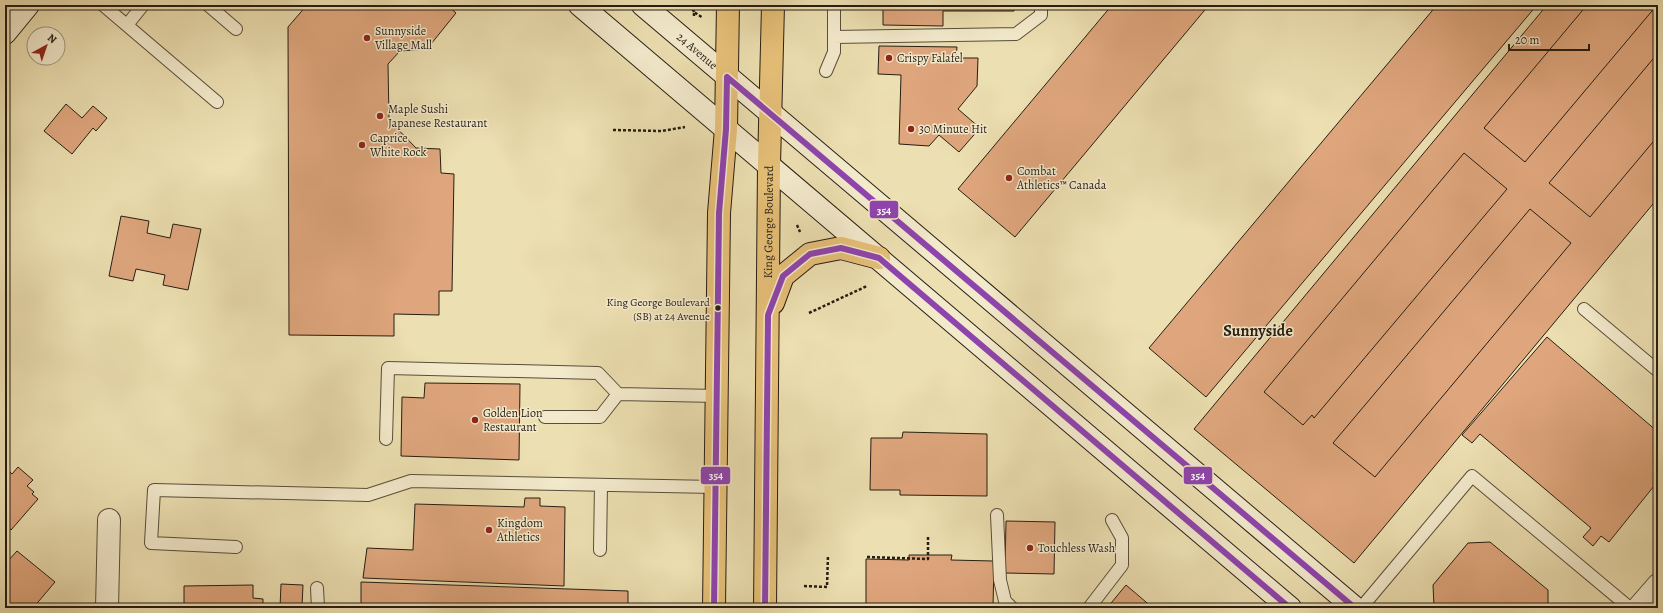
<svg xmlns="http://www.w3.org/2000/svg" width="1663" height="613" viewBox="0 0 1663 613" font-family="Alegreya,serif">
<rect width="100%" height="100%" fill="#ecdfb1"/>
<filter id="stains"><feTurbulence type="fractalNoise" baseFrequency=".005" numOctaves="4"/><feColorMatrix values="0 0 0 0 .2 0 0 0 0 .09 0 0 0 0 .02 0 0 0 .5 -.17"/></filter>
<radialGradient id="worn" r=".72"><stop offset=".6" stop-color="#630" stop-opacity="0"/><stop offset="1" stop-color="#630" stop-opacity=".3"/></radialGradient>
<!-- building -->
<path fill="#dfa67d" stroke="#261d12" d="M307,5H447L456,13L427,49L400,51L388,64L389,120L416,148L440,149L441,173L454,174L452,291H439V315L394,314V336L289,335L288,27Z
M883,5H1014V11H943V26L883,25Z
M1112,5H1209L1015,237L958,189Z
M1437,5H1537L1206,397L1149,348Z
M1547,5H1658V198L1354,563L1194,429Z
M1587,5H1657L1525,162L1484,128Z
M879,46L957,47L956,58H978L977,86L958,109L980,128L959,152L939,135L929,146L899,144L901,75L878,74Z
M1658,53V136L1590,217L1549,183Z
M66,104L82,118L93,106L107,118L96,131L93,128L72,154L44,131Z
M1464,153L1507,189L1314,418L1312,415L1303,425L1264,392Z
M1530,209L1571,243L1375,477L1333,443Z
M121,216L149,221L147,233L170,238L173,224L201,229L188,290L163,285L165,275L136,269L133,281L109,276Z
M1547,337L1658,432V481L1609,542L1601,536L1593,546L1583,537L1591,528L1480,434L1472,443L1462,435Z
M425,383L520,384L519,460L401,456L402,397L424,398Z
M903,432L987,434V496L900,495V490H870L871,438H902Z
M18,467L33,480L27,486L34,492L32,494L38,499L11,530L9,528L7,530L5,528V468L12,474Z
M525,498H540V506L565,507L564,586L363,578L367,548L413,550L415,504L524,507Z
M1006,521L1055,522L1054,574L1005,573Z
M1490,542L1548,590V608H1436L1434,606L1433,585L1468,543Z
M17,551L55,582L33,608L29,604L26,608H5V558L8,561Z
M909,555H952L951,560L994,561L993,608H866V559L909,560Z
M361,582L628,591V608H361Z
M281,584L303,585L302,606L305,607V608H280Z
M253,585V598L263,599V608H184V586Z
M1126,585L1153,608H1107Z"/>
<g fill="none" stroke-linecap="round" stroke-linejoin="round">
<defs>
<path id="lane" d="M103,5L217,102
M208,5L236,29
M127,25L143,5
M834,37L1016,34L1041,15V5
M826,71L834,52V5
M1584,309L1658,371
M545,417H600L618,394L717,396
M386,439L388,368L598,373L618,394
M997,515L1000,580L1005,601L1012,608
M236,547L151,543L154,490L368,495L411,481L715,487
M600,550L601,485
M317,588L318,608
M1089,608L1122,565V538L1112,520
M1361,608L1472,476L1630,608"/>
<path id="street" d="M107,608L109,520
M1638,608L1658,585"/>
<g id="secondary">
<path d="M580,5L1290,608"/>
<path id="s1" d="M643,5L1355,608"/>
<path d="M5,33L28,5"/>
</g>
<g id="primary">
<path d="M773,303L783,276L810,254L841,248L879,258"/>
<path d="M714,608L719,213L726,129L728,5"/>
<path id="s2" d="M765,608L769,165L773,5"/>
</g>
</defs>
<!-- lane casing -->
<use href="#lane" stroke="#584e3a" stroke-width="14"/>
<!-- street casing -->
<use href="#street" stroke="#584e3a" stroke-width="24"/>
<!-- secondary casing -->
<use href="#secondary" stroke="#261d12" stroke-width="24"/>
<!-- primary casing -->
<use href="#primary" stroke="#261d12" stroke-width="24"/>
<!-- path -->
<path stroke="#261d12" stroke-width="2.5" stroke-dasharray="3 2" stroke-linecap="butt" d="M691,5L694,12
M694,16V12L703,18
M613,130L662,131L685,127
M797,225L800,232
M809,313L867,286
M867,557L928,559V535
M804,586L827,587L828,555"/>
<!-- lane -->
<use href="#lane" stroke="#f3eacc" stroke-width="12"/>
<!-- street -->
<use href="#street" stroke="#f3eacc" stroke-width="22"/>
<!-- secondary -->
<use href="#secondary" stroke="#f3eacc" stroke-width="22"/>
<!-- primary -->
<use href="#primary" stroke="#e6c078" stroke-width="22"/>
<defs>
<path id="bus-1" d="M727,77L1355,608
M714,608L719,213L726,129L727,77
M765,608L768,315L783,276L810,254L841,248L879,258L1290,608"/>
</defs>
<!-- bus-1 casing -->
<use href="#bus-1" stroke="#f3eacc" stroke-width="9"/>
<!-- bus-1 -->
<use href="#bus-1" stroke="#8e44ad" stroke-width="6"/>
</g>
<!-- markers -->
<g fill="#8f2418" stroke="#f3eacc" stroke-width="1.5">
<circle cx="367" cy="38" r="4"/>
<circle cx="889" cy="58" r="4"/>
<circle cx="380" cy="116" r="4"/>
<circle cx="911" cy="129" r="4"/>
<circle cx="362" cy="145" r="4"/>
<circle cx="1009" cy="178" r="4"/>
<circle cx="475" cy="420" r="4"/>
<circle cx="489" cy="530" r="4"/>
<circle cx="1030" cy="548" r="4"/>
</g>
<circle fill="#261d12" stroke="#f3eacc" stroke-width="1.5" cx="718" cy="308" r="3.5"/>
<g text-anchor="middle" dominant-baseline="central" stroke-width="3" stroke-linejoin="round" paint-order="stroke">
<!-- bus labels -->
<g font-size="11" fill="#261d12" stroke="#f3eacc" text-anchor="end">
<text x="710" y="302">King George Boulevard<tspan x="710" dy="14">(SB) at 24 Avenue</tspan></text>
</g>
<!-- poi labels -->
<g font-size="12" fill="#261d12" stroke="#f3eacc" text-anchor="start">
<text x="375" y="31">Sunnyside<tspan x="375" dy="14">Village Mall</tspan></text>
<text x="897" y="58">Crispy Falafel</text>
<text x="388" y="109">Maple Sushi<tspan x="388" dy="14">Japanese Restaurant</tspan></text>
<text x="919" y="129">30 Minute Hit</text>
<text x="370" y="138">Caprice<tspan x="370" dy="14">White Rock</tspan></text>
<text x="1017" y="171">Combat<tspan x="1017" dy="14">Athletics™ Canada</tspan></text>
<text x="483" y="413">Golden Lion<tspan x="483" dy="14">Restaurant</tspan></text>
<text x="497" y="523">Kingdom<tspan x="497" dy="14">Athletics</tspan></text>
<text x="1038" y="548">Touchless Wash</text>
</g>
<!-- street labels -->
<g font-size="12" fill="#261d12" stroke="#f3eacc">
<text stroke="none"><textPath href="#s1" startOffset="71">24 Avenue</textPath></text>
<text stroke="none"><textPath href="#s2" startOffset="386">King George Boulevard</textPath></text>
</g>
<!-- district labels -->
<g font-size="16" font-weight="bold" fill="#261d12" stroke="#f3eacc">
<text x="1258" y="331">Sunnyside</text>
</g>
</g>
<g stroke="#f3eacc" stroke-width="1.5">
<rect x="869" y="200" width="30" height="19" rx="4" fill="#8e44ad"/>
<rect x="700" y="466" width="31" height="19" rx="4" fill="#8e44ad"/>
<rect x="1183" y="466" width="30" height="19" rx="4" fill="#8e44ad"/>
</g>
<g font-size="11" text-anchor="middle" font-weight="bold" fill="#fff">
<text x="884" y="214">354</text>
<text x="716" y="479">354</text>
<text x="1198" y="479">354</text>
</g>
<!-- margin -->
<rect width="1663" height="613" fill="none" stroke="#ecdfb1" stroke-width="20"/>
<rect x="6" y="6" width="1651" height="601" fill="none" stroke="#261d12" stroke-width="2"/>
<rect x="10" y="10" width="1643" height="593" fill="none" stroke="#261d12"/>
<!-- north arrow -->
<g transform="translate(46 46) rotate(40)"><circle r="19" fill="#f3eacc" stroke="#a19882"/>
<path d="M0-3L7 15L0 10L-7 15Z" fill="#8f2418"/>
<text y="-6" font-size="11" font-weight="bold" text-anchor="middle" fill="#261d12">N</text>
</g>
<!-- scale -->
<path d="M1509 44v6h80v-6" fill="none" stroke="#261d12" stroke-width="2"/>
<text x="1515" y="44" font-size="12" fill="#261d12" stroke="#f3eacc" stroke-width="3" paint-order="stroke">20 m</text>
<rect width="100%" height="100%" filter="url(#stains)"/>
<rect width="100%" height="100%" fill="url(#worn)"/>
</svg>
